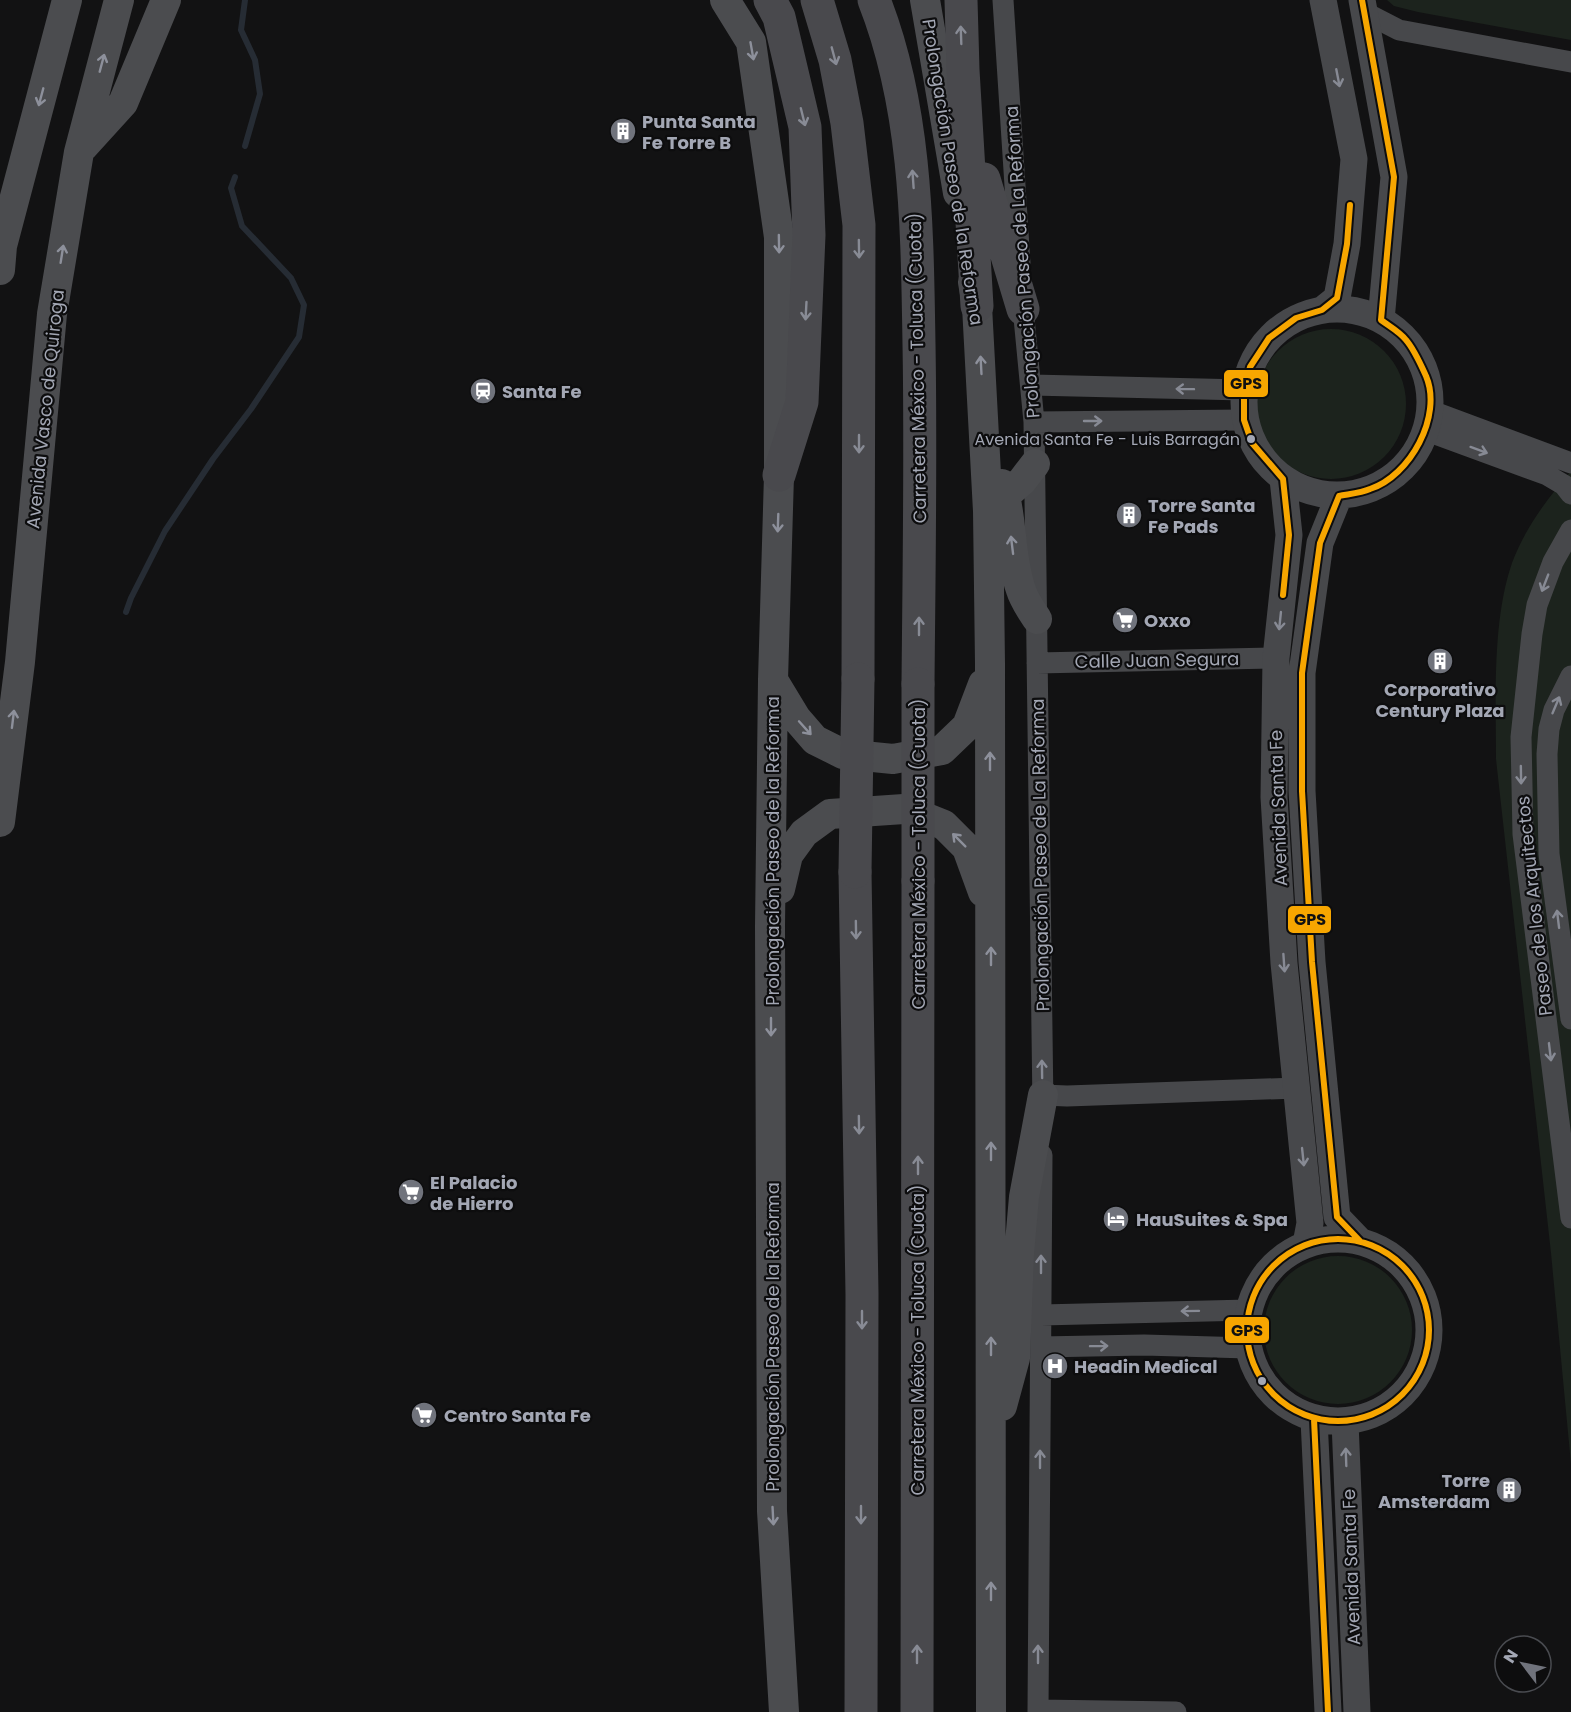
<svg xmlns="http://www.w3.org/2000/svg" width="1571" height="1712" viewBox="0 0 1571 1712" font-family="Poppins,sans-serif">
<rect width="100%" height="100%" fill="#121213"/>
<!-- green -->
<path fill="#1c231d" d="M1387,0H1571V40L1418,12L1394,6Z
M1256 404a75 75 0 1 1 150 0a75 75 0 1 1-150 0Z
M1571,471V1464L1551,1253L1496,759C1496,699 1492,621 1512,563C1525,528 1547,499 1571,471Z
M1264 1330a74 74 0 1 1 148 0a74 74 0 1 1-148 0Z"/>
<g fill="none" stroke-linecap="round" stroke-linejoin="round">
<!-- stream -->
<path stroke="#262c34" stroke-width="6" d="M245,0L241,30L255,60L260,94L245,146
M126,612L131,598L165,531L213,459L251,409L299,337L304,305L291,278L242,226L231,188L235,177"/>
<!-- minor -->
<path stroke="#47484b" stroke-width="21" d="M1003,0L1020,263
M1364,12L1399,30L1571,62
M1022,297L1034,422L1043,1108
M1032,385L1244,390
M1429,410L1571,463
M1034,422L1244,420
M1424,430L1547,475L1564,485L1571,494
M1571,530L1553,562L1537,605L1532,634L1521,737L1523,834L1571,1218
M1037,663L1276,658
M1571,676L1554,710L1549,729L1547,754L1549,854L1571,1019
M1043,1095L1067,1096L1296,1088
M1041,1315L1249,1310
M1041,1347L1144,1345L1248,1348
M1038,1710L1176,1712
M1038,1712L1042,1155"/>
<!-- tertiary -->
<path stroke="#47484b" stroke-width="27" d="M1362,0L1394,177L1381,320
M1244 402a93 93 0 1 1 186 0a93 93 0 1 1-186 0Z
M1322,310L1337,298L1347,244L1354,159L1323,0
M1283,479L1289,535L1276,658L1274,797L1284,963L1310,1223L1306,1244
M1339,496L1320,543L1302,673V791L1312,962L1337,1217L1360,1241
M1247 1330a91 91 0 1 1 182 0a91 91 0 1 1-182 0Z
M1314,1419L1328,1712
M1345,1422L1357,1712"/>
<!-- secondary -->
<path stroke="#4b4c4f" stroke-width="30" d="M725,0L751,42L779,237V475L773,680L770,927L772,1511L784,1712
M925,0L958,193
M83,147L123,103L166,0
M0,270L2,246L67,0
M973,282L977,306L988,511L990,664L991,1712
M1002,484C1013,518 1009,556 1021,590C1024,600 1031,610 1037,619
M992,507L1022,481L1035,464
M773,680L796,718L815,740L843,754L893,759L942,750L967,726L983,684
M0,822L20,662L52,314L79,152L119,0
M780,889L788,855L804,833L830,814L904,809L944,825L967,848L983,892
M1002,1406L1015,1358L1019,1254L1024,1197L1043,1095"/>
<!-- motorway -->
<path stroke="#49494d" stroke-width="33" d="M770,0L779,17L805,127L809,235L802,402L779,475
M817,0L835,60L847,123L859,225L858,679
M874,0C917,109 917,229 919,344C921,457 919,571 918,684
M961,0L963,70L977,306
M984,179L1023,309
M855,872L862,1294L861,1712
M917,1712L918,881"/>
<!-- motorway-bridge -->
<path stroke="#49494d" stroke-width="33" d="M855,872L858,679
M918,881V684"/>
<defs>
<path id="bus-1" d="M1283,595L1289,535L1283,479L1252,443L1244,420V390L1250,367L1269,338L1296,318L1322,310L1337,298L1347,244L1350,205
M1247 1330a91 91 0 1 1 182 0a91 91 0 1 1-182 0Z
M1360,1241L1337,1217L1312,962L1302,791V673L1320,543L1339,496C1349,494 1361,493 1370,489C1410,476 1443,416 1426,376C1421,365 1414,349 1406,340C1400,332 1389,326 1381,320L1394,177L1362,0
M1314,1419L1328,1712"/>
</defs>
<!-- bus-1 casing -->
<use href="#bus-1" stroke="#0d0d0e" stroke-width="10"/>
<!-- bus-1 -->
<use href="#bus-1" stroke="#f7a600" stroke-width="6"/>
</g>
<!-- one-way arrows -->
<defs><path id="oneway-shaft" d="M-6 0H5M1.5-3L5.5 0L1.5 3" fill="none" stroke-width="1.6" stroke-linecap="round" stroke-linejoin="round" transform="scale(1.5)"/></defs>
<g stroke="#888b95">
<use href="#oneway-shaft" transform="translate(961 35) rotate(-92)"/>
<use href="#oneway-shaft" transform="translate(834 56) rotate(75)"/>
<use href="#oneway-shaft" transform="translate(803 117) rotate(76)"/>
<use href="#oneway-shaft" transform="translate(913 179) rotate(-94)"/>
<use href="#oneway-shaft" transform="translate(859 249) rotate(89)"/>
<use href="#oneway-shaft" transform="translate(806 311) rotate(93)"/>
<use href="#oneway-shaft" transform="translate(859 444) rotate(90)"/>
<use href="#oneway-shaft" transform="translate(919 626) rotate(-90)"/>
<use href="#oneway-shaft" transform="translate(856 930) rotate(89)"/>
<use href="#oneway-shaft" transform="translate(859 1125) rotate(89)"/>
<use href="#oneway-shaft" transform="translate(918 1165) rotate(-90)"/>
<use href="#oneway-shaft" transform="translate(862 1320) rotate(90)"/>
<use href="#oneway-shaft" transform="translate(861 1515) rotate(90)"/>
<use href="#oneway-shaft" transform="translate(917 1654) rotate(-90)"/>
</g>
<g stroke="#8d909b">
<use href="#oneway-shaft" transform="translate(752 51) rotate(80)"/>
<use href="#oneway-shaft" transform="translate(102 63) rotate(-75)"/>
<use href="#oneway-shaft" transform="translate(41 97) rotate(105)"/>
<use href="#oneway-shaft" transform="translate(779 244) rotate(89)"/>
<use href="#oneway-shaft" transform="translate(62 254) rotate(-81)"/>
<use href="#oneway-shaft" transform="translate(981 365) rotate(-93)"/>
<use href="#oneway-shaft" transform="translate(778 523) rotate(92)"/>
<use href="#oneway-shaft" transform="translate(1012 545) rotate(-97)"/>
<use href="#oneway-shaft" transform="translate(13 719) rotate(-83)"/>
<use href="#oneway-shaft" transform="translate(805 728) rotate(48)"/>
<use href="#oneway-shaft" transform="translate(990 761) rotate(-90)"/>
<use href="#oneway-shaft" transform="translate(959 840) rotate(-135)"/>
<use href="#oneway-shaft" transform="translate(991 956) rotate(-90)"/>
<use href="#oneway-shaft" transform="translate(771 1027) rotate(90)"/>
<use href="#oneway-shaft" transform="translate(991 1151) rotate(-90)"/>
<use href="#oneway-shaft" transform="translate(991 1346) rotate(-90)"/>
<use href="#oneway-shaft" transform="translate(773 1516) rotate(87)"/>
<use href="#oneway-shaft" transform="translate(991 1591) rotate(-90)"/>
</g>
<g stroke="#878a94">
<use href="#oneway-shaft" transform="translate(1338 78) rotate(79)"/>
<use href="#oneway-shaft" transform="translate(1185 389) rotate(-179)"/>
<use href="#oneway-shaft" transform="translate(1093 421)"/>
<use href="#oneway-shaft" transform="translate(1479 450) rotate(20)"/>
<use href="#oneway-shaft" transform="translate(1545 583) rotate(111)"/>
<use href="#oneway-shaft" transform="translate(1280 621) rotate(96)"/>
<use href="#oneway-shaft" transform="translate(1556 705) rotate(-67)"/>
<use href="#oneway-shaft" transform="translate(1521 775) rotate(89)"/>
<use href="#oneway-shaft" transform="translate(1558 919) rotate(-97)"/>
<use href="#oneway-shaft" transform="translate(1284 963) rotate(86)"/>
<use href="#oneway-shaft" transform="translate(1550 1052) rotate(83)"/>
<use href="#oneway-shaft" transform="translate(1042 1069) rotate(-91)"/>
<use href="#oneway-shaft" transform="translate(1303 1157) rotate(84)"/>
<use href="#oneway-shaft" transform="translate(1041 1264) rotate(-90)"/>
<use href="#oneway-shaft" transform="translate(1190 1311) rotate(179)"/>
<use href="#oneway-shaft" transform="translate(1099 1346) rotate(-1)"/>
<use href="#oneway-shaft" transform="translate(1346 1457) rotate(-92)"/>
<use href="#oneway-shaft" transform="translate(1040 1459) rotate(-90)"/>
<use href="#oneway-shaft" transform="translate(1038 1654) rotate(-90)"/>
</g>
<!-- icons -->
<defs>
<symbol id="building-disc" viewBox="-11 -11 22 22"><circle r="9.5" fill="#70737c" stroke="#0d0d0e"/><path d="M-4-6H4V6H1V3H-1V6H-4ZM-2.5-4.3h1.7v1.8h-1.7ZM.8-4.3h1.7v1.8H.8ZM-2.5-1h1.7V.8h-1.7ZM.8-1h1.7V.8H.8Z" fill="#fff"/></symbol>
<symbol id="station-disc" viewBox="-11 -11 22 22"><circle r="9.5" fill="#70737c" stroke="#0d0d0e"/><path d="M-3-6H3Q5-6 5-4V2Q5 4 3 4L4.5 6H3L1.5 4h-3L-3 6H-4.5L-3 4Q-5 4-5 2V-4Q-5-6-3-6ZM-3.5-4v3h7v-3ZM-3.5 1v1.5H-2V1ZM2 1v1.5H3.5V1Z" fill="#fff"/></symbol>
<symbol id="supermarket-disc" viewBox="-11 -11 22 22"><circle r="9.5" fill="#70737c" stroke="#0d0d0e"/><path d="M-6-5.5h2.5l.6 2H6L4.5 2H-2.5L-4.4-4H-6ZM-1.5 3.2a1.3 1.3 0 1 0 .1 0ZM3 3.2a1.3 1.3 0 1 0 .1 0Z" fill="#fff"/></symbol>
<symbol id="hotel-disc" viewBox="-11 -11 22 22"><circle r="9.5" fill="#70737c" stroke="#0d0d0e"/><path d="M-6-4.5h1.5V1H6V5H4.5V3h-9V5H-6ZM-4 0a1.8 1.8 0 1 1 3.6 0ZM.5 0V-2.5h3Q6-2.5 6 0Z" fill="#fff"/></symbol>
<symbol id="hospital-disc" viewBox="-11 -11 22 22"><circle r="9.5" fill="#70737c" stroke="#0d0d0e"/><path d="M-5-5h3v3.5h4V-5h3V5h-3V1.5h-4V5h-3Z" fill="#fff"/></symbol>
</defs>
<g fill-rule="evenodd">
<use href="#building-disc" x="608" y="116" width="30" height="30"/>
<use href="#station-disc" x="468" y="376" width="30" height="30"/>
<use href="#building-disc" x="1114" y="500" width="30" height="30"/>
<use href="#supermarket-disc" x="1110" y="605" width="30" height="30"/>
<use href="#building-disc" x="1425" y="646" width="30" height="30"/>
<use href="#supermarket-disc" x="396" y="1177" width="30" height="30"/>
<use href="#hotel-disc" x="1101" y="1204" width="30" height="30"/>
<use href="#hospital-disc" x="1040" y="1351" width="30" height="30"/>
<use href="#supermarket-disc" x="409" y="1400" width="30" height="30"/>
<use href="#building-disc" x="1494" y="1475" width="30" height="30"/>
</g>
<!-- markers -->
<g fill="#a3a7b4" stroke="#0d0d0e" stroke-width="2">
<circle cx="1251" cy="439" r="5"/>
<circle cx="1262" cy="1381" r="5"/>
</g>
<g text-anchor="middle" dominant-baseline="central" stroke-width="4.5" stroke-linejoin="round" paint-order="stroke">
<!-- bus labels -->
<g font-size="16" fill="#a3a7b4" stroke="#0d0d0e" text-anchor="end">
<text x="1240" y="439">Avenida Santa Fe - Luis Barragán</text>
</g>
<!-- poi labels -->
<g font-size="18" font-weight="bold" fill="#a3a7b4" stroke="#0d0d0e" text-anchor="start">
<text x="642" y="121">Punta Santa<tspan x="642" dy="21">Fe Torre B</tspan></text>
<text x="502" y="391">Santa Fe</text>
<text x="1148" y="505">Torre Santa<tspan x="1148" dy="21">Fe Pads</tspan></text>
<text x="1144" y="620">Oxxo</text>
<text x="1440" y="689" text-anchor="middle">Corporativo<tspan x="1440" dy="21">Century Plaza</tspan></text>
<text x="430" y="1182">El Palacio<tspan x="430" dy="21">de Hierro</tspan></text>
<text x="1136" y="1219">HauSuites &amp; Spa</text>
<text x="1074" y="1366">Headin Medical</text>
<text x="444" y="1415">Centro Santa Fe</text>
<text x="1490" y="1480" text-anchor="end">Torre<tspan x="1490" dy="21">Amsterdam</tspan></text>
</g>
<!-- street labels -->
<g font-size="18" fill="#a3a7b4" stroke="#0d0d0e">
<text transform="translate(953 172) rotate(81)">Prolongación Paseo de la Reforma</text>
<text transform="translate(1022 262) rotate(-94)">Prolongación Paseo de La Reforma</text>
<text transform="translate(917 368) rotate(-91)">Carretera México - Toluca (Cuota)</text>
<text transform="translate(45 409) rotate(-84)">Avenida Vasco de Quiroga</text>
<text transform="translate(1157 660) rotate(-1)">Calle Juan Segura</text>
<text transform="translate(1278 808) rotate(-92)">Avenida Santa Fe</text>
<text transform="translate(772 851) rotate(-90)">Prolongación Paseo de la Reforma</text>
<text transform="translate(918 854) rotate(-90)">Carretera México - Toluca (Cuota)</text>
<text transform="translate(1040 855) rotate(-91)">Prolongación Paseo de La Reforma</text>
<text transform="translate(1534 906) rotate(-96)">Paseo de los Arquitectos</text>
<text transform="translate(772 1337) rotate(-90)">Prolongación Paseo de la Reforma</text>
<text transform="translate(917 1340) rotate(-90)">Carretera México - Toluca (Cuota)</text>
<text transform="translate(1351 1567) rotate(-92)">Avenida Santa Fe</text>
</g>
</g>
<g stroke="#0d0d0e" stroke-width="2">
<rect x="1223" y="369" width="46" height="29" rx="6" fill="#f7a600"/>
<rect x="1287" y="905" width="45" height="29" rx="6" fill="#f7a600"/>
<rect x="1224" y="1316" width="46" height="28" rx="6" fill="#f7a600"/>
</g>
<g font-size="16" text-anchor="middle" font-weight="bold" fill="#111">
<text x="1246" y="389">GPS</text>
<text x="1310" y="925">GPS</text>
<text x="1247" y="1336">GPS</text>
</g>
<!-- north arrow -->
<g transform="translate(1523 1664) rotate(302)"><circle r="28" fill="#0d0d0e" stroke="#494b50" stroke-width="1.5"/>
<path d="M0-4.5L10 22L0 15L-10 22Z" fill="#70737c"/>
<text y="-9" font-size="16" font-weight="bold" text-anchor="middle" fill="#a3a7b4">N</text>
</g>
</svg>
